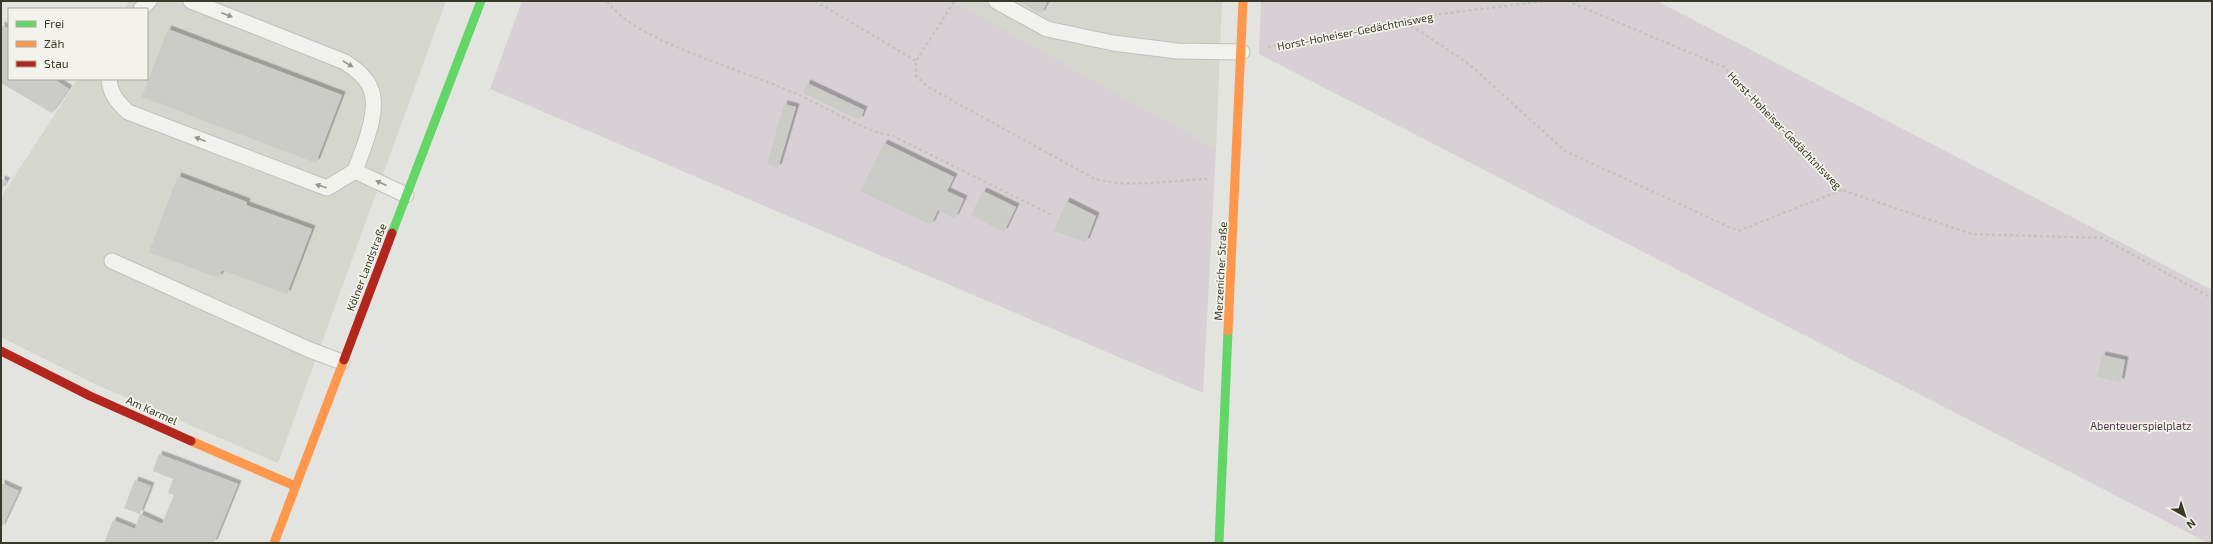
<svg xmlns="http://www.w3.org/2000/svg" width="2213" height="544" viewBox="0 0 2213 544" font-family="'Exo 2',sans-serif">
<defs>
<filter id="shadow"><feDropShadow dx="3.5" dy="-3.5" stdDeviation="0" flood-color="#0004"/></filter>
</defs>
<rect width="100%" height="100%" fill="#e3e3df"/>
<!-- built -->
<path fill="#d5d6ce" d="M129,1H446L278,463L97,385L1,337V197L78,79H147V9H124Z
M953,1H1222L1216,149L954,2Z"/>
<!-- green -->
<path fill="#d7d0d5" d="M522,1H953L1216,149L1203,393L490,89Z
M1261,1H1657L2212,290V543H2208L1259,54Z"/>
<!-- building -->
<path fill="#cbcbc7" filter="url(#shadow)" d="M1018,1H1048L1041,14Z
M1,25L9,29V79H54L69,89L52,113L1,83Z
M168,29L342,95L316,163L142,97Z
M807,83L864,110L860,120L803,93Z
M784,104L796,107L778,168L767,164Z
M884,143L954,177L947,191L964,199L955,218L938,210L931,225L860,191Z
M178,176L247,202L246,205L312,229L287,294L222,270L219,278L149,252Z
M1,179L7,181L1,190Z
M983,191L1016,207L1004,232L971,215Z
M1066,201L1096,216L1086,242L1054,231Z
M2102,355L2125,360L2121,382L2097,377Z
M159,454L238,484L214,543H104L113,520L135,529L140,514L124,508L135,480L151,486L140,514L162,524L174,495L168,493L173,479L153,471Z
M1,483L19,491L1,529Z"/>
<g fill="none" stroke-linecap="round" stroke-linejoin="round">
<defs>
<path id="lane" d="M996,1L1047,29L1113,43L1177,51L1242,52
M141,9L149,1
M109,79C110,93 117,102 128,112L327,188L355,171C363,148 382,108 369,85C364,75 354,68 345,62L191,1
M355,171L406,195
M112,261L310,350L342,362"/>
</defs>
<!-- lane casing -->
<use href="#lane" stroke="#c1c1bd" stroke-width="17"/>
<!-- path -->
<path stroke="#c4c4bf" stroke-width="2.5" stroke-dasharray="3 3" stroke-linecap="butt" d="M607,1C617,14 628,22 642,30C691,57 747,72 799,95C820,104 871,135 891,135L1052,215
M815,1L916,61
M1567,1L1724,67L1842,190L1972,234L2102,238L2212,298
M954,2L916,61V76L928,87L1093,178C1123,189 1174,180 1207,179
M1401,19L1469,64L1565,151L1738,231L1842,190
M1268,47L1401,19L1545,1"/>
<!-- lane -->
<use href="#lane" stroke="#f1f1ee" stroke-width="15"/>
<!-- fast -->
<path stroke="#63d668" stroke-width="9" d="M392,233L481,1
M1219,543L1228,331"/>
<!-- slow -->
<path stroke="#ff974d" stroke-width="9" d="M1228,331L1243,1
M191,441L295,486
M274,543L344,360"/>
<!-- jam -->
<path stroke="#b3261e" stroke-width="9" d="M1,351L90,396L191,441
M344,360L392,233"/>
</g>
<!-- one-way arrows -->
<defs><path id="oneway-solid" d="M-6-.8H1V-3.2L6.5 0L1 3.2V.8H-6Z"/></defs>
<g fill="#95968c">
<use href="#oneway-solid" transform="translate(227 15) rotate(21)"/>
<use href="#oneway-solid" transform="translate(348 64) rotate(31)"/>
<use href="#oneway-solid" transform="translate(200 139) rotate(-159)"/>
<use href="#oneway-solid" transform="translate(381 183) rotate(-155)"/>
<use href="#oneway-solid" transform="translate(321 186) rotate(-162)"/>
</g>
<g text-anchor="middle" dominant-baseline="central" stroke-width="3.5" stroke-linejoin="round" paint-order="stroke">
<!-- street labels -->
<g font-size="11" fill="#393a29" stroke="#f3f3ec">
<text transform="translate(1355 31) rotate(-11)">Horst-Hoheiser-Gedächtnisweg</text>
<text transform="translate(1785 130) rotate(46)">Horst-Hoheiser-Gedächtnisweg</text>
<text transform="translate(366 267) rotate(-69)">Kölner Landstraße</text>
<text transform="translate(1220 271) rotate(-87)">Merzenicher Straße</text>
<text transform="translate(152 410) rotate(24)">Am Karmel</text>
</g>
<!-- park labels -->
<g font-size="11" fill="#54384e" stroke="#f3f3ec">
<text x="2141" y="425">Abenteuerspielplatz</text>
</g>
</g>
<!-- border -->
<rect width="2213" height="544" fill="none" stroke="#393a29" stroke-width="4"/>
<!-- legend -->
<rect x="8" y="8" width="140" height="72" fill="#f3f3ec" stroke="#a9a99e"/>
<rect x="16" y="21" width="20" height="6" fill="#63d668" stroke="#a9a99e"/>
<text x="44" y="28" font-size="12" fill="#393a29">Frei</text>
<rect x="16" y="41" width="20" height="6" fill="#ff974d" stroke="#a9a99e"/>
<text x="44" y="48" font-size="12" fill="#393a29">Zäh</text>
<rect x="16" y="61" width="20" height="6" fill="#b3261e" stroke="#a9a99e"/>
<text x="44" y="68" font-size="12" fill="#393a29">Stau</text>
<!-- north arrow -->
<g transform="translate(2185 516) rotate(141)" stroke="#f3f3ec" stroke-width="3" paint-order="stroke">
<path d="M0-3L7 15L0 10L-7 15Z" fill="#393a29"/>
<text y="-6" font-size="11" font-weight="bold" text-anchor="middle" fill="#393a29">N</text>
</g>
</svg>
